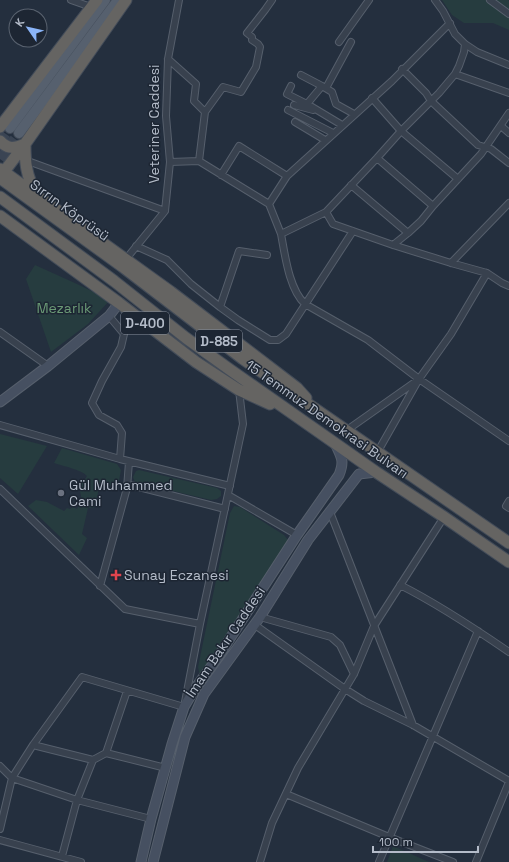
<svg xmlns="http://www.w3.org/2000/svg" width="509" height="862" viewBox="0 0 509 862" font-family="'Space Grotesk',sans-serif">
<rect width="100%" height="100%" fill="#242f3e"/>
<!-- green -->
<path fill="#263c3f" d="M442,0H508L509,1V30L493,23H464L452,15Z
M35,265L77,284L110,300L88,324L51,352L26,279Z
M0,434L47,446L18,494L0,478Z
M62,448L117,464L121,470L118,486L100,485L94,508H88L82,534L87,538L79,555L28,506L36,500L47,502L64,511L67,508L70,509L73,507L77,509L82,501L79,486L84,481L87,476C82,470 63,466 54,463Z
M139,470L217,488L221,491V496L217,499L211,500L135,482L133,477L136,471Z
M234,506L240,507L284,535L288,540L290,546L200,676L198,667L230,513Z
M393,846L429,862H387Z"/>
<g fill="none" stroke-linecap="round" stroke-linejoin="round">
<!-- primary-tunnel -->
<path stroke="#3a4453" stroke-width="10" stroke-dasharray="10 5" stroke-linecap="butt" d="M0,142L10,128
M0,159L19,133"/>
<defs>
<path id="minor" d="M71,0L91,7
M435,0L443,11L455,34L465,44L477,52L509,65
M490,0L509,14
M339,42L369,0
M168,59L196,84L194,101L205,112
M402,69L426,93L431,101L478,145L491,149L509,163
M455,74L509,93
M301,75L322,86L332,92L336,104L354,114
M291,86L287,94L307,104
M322,86L307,104L342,125
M326,88L351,42
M372,98L401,131L458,179
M294,105L313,110
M288,110L333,133
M295,122L325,140
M501,126L509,133
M377,158L433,206
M25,160L165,211
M199,161L205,112L223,87L241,92L256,67L260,47L258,44L252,40V37L247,33L265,10L272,0
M170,162L199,161L269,204L281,234L326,212L377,158L401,131L439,93L455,74L459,66L464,52L465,44
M221,175L239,146L287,176
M351,185L408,233
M269,204L287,176L392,81L450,23
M326,212L333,224L393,245L451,263L487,273L502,283L509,286
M281,234C285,255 289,289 305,304L368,340L419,379L509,441
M393,245L408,233L421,221L433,206L481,154L509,113
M136,246L167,260L191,284L220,307L238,320L270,340H278L286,334L353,231
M126,259L165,211L170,162L166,116L168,59L179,0
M451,263L509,203
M220,307L239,251L267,255
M109,316L124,334L121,347L102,381L92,403L99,415L117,425L122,433L120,459
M0,332L48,366
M0,425L120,459L230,486
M347,430L418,380
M377,453L419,379L451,334L487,273
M127,484L225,509
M0,489L125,609L200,624
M228,495L297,535
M509,501L506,506L509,508
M330,512L413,725
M400,585C438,604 474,628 509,652
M100,586L127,488L129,462
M260,617L331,637L340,645L354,674
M255,625L345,689L364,701L413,725L509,781
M33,745L93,760
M106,753L166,768
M0,766L12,778L77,800L93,760L106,753L127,691
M286,794L389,837L453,862
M0,829L12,778L33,745L82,677L184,707L200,624L243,424L239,390
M0,840L81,862
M62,856L77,800L151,819
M260,862L272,823L298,768L354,674L374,626L444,517
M379,862L478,631
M476,862L509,782"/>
<path id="secondary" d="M0,402L48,366L109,316L119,303
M141,862L151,819L172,744L184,707L196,687L216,660L297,535L339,475C345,460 341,457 335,443
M153,862L185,737L204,694L260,617L308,540L359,474L376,472"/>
<path id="primary" d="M10,128L105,0
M19,133L118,0"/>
<path id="trunk" d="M0,127L97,0
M0,141C8,150 15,148 25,144
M25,144C25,161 26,177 36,192
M0,169L171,292L297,388L306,398
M0,177L25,144L126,0
M0,178L123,267L243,359L509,543
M0,197L114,281L186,338L229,369L376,472L444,517L509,562
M0,216L119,303L196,362L239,390L270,404"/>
</defs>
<!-- minor casing -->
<use href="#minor" stroke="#565f6c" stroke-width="8"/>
<!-- secondary casing -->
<use href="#secondary" stroke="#565f6c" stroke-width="11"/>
<!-- primary casing -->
<use href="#primary" stroke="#414a57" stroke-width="12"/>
<!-- trunk casing -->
<use href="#trunk" stroke="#434c59" stroke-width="13"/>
<!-- minor -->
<use href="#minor" stroke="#38414e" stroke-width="6"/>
<!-- secondary -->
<use href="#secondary" stroke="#465061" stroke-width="9"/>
<!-- primary -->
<use href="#primary" stroke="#56606e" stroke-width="10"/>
<!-- trunk -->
<use href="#trunk" stroke="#656462" stroke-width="11"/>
</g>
<!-- markers -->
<circle fill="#6b7280" stroke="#1d2633" stroke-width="1.5" cx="61" cy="493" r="4"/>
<path fill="#e0444e" stroke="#1d2633" stroke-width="1.5" d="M114 569h4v4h4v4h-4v4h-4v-4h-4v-4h4z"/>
<g text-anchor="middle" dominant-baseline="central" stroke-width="3" stroke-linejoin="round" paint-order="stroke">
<!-- shield labels -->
<g fill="#1d2633" stroke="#878f9c" stroke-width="1">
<rect x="121" y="312" width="48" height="22" rx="3"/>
<rect x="196" y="330" width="46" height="22" rx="3"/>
</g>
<g font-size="13" font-weight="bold" fill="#b4bcc9">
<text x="145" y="323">D-400</text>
<text x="219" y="341">D-885</text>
</g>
<!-- street labels -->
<g font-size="14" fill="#b4bcc9" stroke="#1d2633">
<text transform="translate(154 124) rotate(-90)">Veteriner Caddesi</text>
<text transform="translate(70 210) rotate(36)">Sırrın Köprüsü</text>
<text transform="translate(327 419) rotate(35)">15 Temmuz Demokrasi Bulvarı</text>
<text transform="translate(225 642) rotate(-56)">İmam Bakır Caddesi</text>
</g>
<!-- park labels -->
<g font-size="14" fill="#6b9a76" stroke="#1d2633">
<text x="64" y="308">Mezarlık</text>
</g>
<!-- poi labels -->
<g font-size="14" fill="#b4bcc9" stroke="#1d2633" text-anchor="start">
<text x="69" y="485">Gül Muhammed<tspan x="69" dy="16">Cami</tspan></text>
<text x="124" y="575">Sunay Eczanesi</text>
</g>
</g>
<!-- north arrow -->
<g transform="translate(28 28) rotate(304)"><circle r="19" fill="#1d2633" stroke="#59626f"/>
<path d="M0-3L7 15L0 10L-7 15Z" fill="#8ab4f8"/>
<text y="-6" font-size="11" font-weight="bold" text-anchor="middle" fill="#b4bcc9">K</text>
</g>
<!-- scale -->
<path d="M373 846v6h105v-6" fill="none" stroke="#b4bcc9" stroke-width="2"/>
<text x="379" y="846" font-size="12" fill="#b4bcc9" stroke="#1d2633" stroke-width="3" paint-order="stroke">100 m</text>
</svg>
